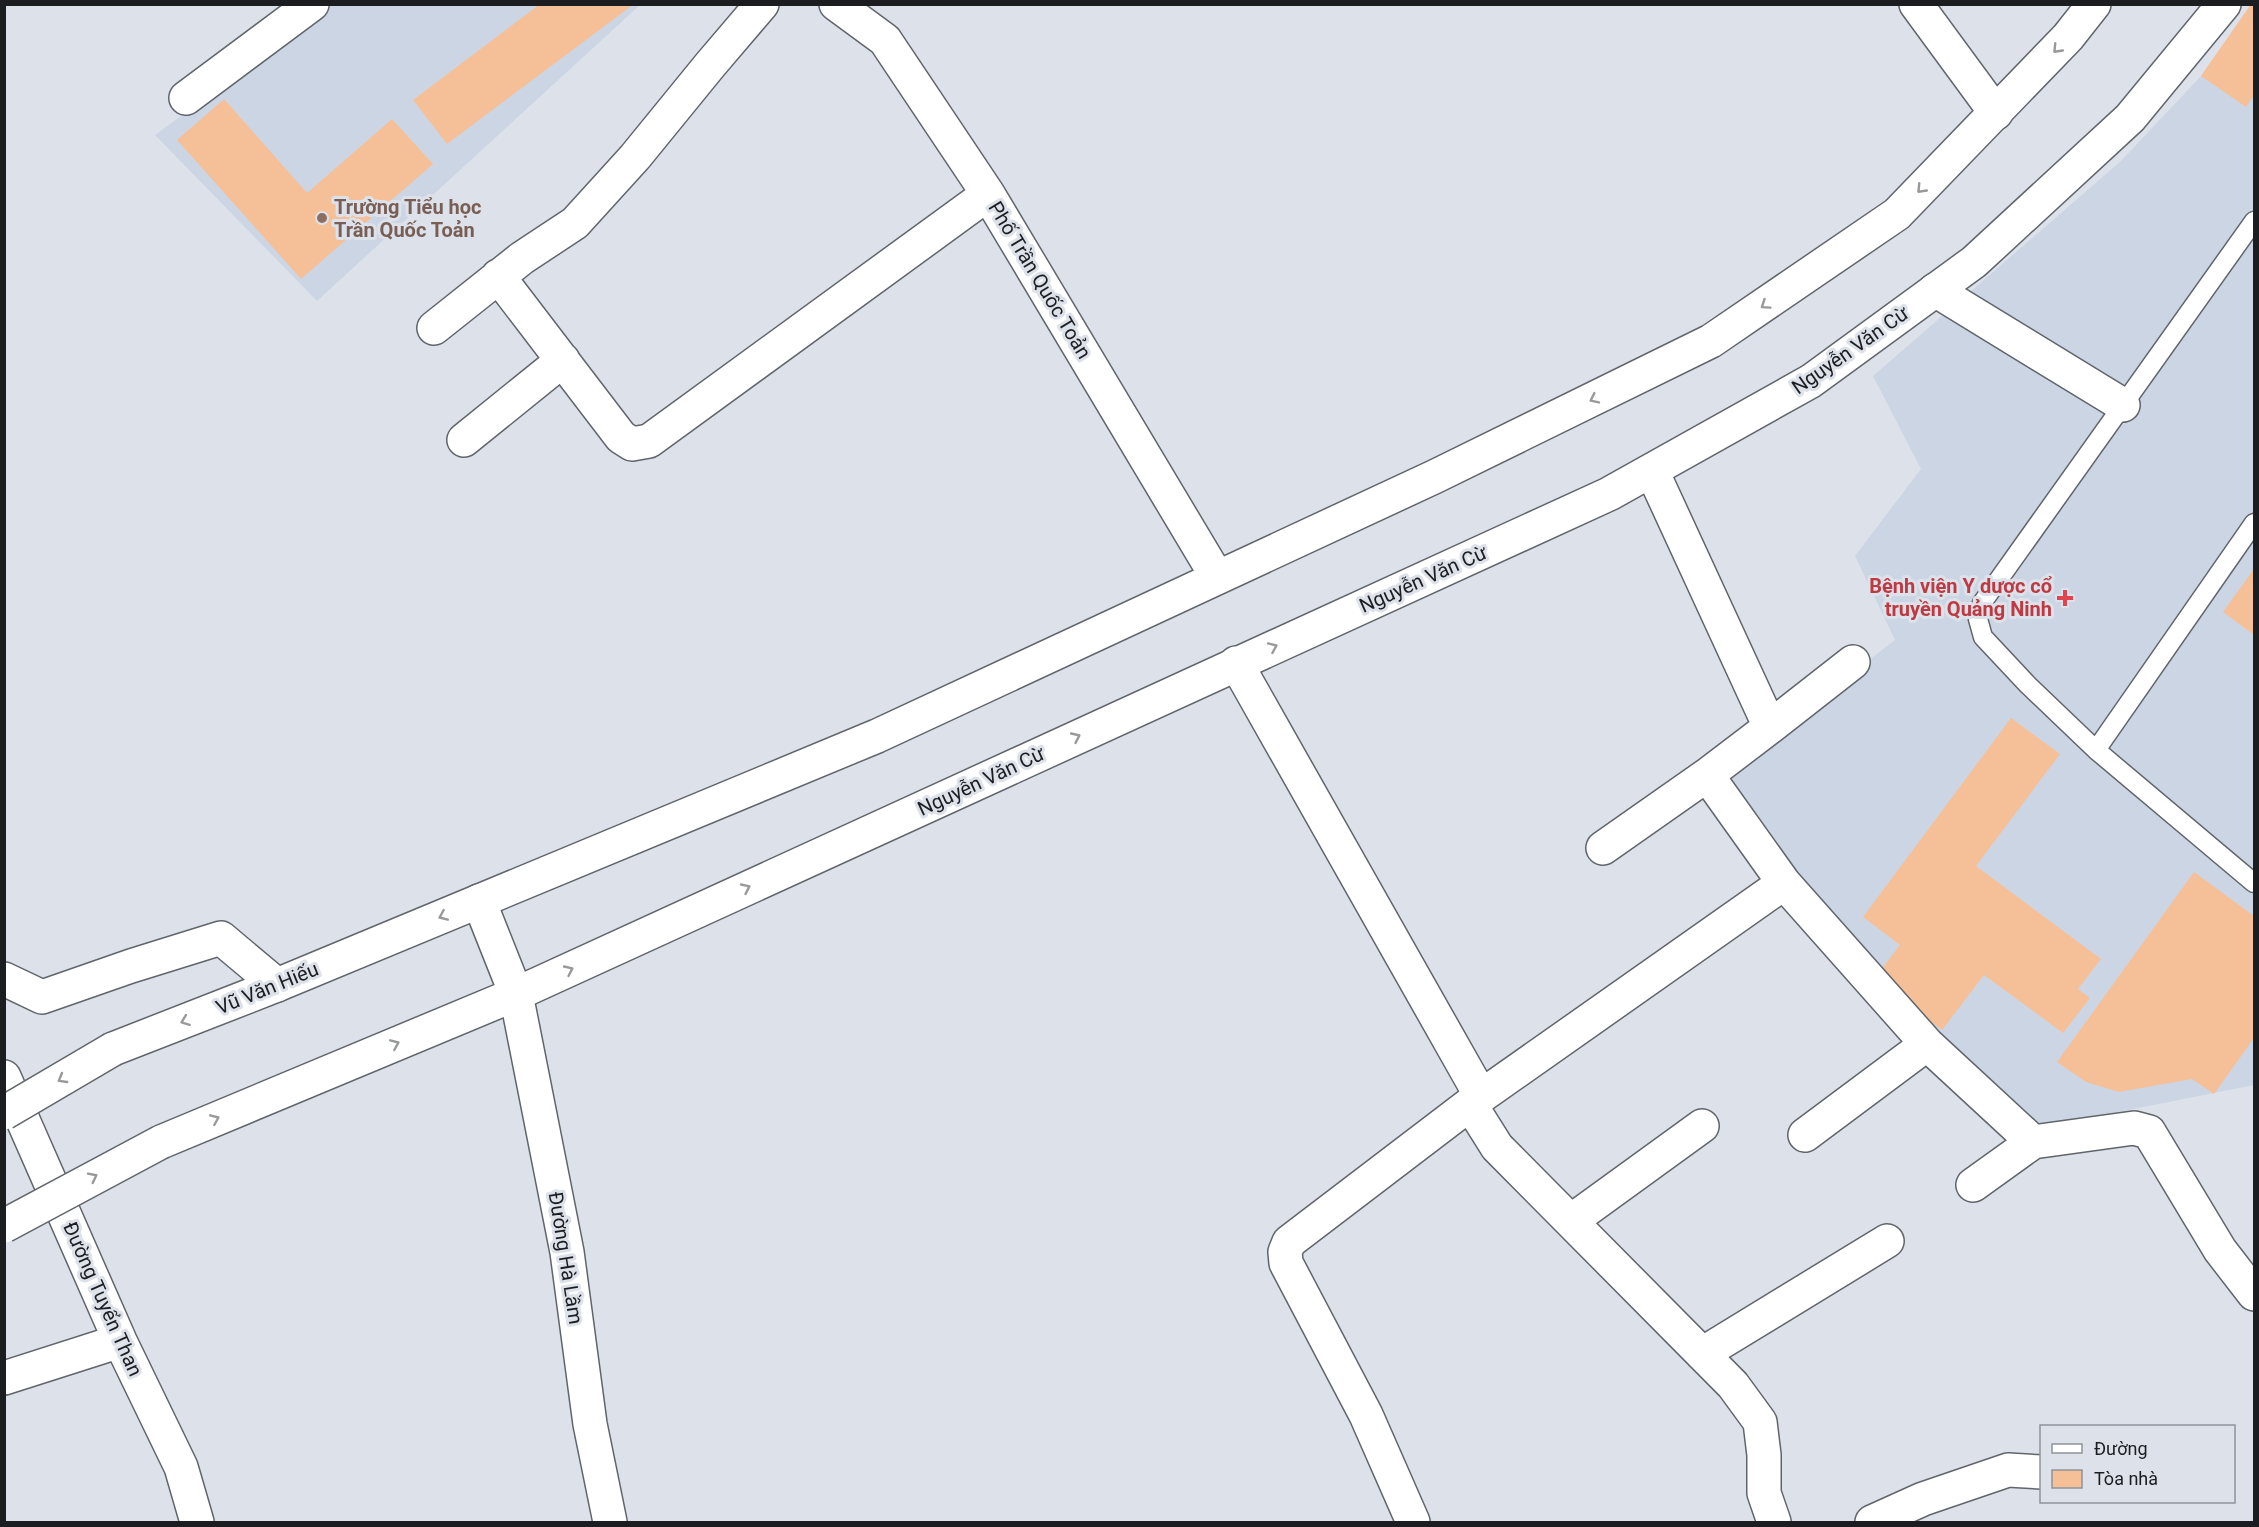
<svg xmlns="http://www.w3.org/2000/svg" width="2259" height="1527" viewBox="0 0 2259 1527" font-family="Roboto,sans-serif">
<rect width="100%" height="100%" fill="#dde2ea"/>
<!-- built -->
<path fill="#ccd5e3" d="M332,5H640L317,301L155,135Z
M2251,5H2254V1085L2033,1129L1851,946L1719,776L1895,640L1855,556L1921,469L1873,376L2121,161L2201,76Z"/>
<!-- building -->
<path fill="#f5c097" d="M540,4H634L447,144L413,100Z
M2251,4H2254V95L2246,107L2201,76Z
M224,99L307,193L392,119L433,164L301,279L177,140Z
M2254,569V635L2223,612Z
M2011,718L2060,754L1976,866L2101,959L2078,989L2090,998L2063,1033L1984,975L1942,1030L1874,979L1900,945L1863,917Z
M2194,872L2254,916V1038L2214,1094L2192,1079L2119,1092L2086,1082L2057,1062Z"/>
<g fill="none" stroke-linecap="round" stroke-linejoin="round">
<defs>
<path id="lane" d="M2254,221L1982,603L1978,619L1983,637L2028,685L2096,750L2254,883
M2096,750L2254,523"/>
<path id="street" d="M836,4L885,40L988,194L1217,577
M1916,4L1996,113
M186,98L312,4
M498,276L621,437L632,444L649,441L988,194
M1935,290L2123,405
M434,328L522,258L575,223L635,157L710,65L762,4
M464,440L563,360
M1652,471L1770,727L1707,775L1784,883L1927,1044L2033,1142L2134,1128L2149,1132L2220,1250L2254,1294
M1236,663L1481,1096
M1770,727L1853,662
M1603,848L1707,775
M4,979L42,997L131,966L221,938L277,985
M4,1077L120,1341L181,1467L197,1522
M1470,1104L1497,1147L1733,1385L1760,1422L1764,1455V1493L1774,1522
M1805,1135L1927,1044
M1973,1185L2033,1142
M1571,1221L1702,1126
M1702,1354L1887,1241
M4,1378L120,1341
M1413,1522L1366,1415L1286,1263L1285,1252L1289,1242L1470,1104L1784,883
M1872,1522L1923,1499L2008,1470L2042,1472"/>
<path id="secondary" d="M479,901L516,994L567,1252L590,1424L610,1522"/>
<path id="primary" d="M113,1049L277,985L877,736L1434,477L1711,341L1897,214L2068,37L2094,4
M161,1142L516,994L1609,494L1811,381L1974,262L2130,118L2224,4"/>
</defs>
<!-- lane casing -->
<use href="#lane" stroke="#60656b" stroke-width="21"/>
<!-- street casing -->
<use href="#street" stroke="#60656b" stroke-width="36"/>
<!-- secondary casing -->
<use href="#secondary" stroke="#60656b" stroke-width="36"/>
<!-- primary casing -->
<use href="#primary" stroke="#60656b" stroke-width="36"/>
<!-- lane -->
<use href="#lane" stroke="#fff" stroke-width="18"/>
<!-- street -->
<use href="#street" stroke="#fff" stroke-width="33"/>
<!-- secondary -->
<use href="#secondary" stroke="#fff" stroke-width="33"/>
<!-- primary -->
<use href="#primary" stroke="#fff" stroke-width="33"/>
<defs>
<path id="primary-bridge" d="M4,1113L113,1049
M4,1226L161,1142"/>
</defs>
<!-- primary-bridge casing -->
<use href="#primary-bridge" stroke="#60656b" stroke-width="36" stroke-linecap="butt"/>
<!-- primary-bridge -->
<use href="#primary-bridge" stroke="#fff" stroke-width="33"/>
</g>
<!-- one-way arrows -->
<defs><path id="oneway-chevron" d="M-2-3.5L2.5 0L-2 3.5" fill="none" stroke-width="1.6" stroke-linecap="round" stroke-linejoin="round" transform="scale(1.5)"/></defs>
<g stroke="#98999b">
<use href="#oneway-chevron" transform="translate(2057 49) rotate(134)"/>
<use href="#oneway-chevron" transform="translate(1921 189) rotate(134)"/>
<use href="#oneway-chevron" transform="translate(1765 305) rotate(146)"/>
<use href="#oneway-chevron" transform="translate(1594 399) rotate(154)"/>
<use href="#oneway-chevron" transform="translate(1273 647) rotate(-24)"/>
<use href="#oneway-chevron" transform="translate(1076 737) rotate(-25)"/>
<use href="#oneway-chevron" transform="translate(746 888) rotate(-25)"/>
<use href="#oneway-chevron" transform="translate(443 916) rotate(157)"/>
<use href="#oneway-chevron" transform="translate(569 970) rotate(-25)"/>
<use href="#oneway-chevron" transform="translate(185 1021) rotate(159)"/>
<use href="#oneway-chevron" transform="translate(395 1044) rotate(-23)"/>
<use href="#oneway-chevron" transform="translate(62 1079) rotate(150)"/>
<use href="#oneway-chevron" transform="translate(215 1119) rotate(-23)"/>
<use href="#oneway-chevron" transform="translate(93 1177) rotate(-27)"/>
</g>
<!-- markers -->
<circle fill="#8d6e63" stroke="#dde2ea" stroke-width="2" cx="322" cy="218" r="6"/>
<path fill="#e0444e" stroke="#dde2ea" stroke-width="2" d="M2062 589h6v6h6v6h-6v6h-6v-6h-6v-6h6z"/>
<g text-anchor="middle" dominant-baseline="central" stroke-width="6" stroke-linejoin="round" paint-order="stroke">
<!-- education labels -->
<g font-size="20" font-weight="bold" fill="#785e54" stroke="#dde2ea" text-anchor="start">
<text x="334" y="207">Trường Tiểu học<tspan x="334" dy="23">Trần Quốc Toản</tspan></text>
</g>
<!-- street labels -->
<g font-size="20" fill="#1b1d20" stroke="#dde2ea">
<text transform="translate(1040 280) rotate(59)">Phố Trần Quốc Toản</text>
<text transform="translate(1850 350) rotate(-35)">Nguyễn Văn Cừ</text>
<text transform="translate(1423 579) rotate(-24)">Nguyễn Văn Cừ</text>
<text transform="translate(981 781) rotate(-25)">Nguyễn Văn Cừ</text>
<text transform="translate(267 988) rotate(-22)">Vũ Văn Hiếu</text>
<text transform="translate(566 1258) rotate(81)">Đường Hà Lầm</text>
<text transform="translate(103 1299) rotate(66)">Đường Tuyển Than</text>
</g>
<!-- health labels -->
<g font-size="20" font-weight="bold" fill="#be3a42" stroke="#dde2ea" text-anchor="end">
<text x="2052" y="586">Bệnh viện Y dược cổ<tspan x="2052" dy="23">truyền Quảng Ninh</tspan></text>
</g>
</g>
<!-- border -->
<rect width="2259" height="1527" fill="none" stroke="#1b1d20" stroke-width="12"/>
<!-- legend -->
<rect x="2040" y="1425" width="195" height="78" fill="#dde2ea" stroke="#8f9399" stroke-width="1.5"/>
<rect x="2052" y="1444" width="30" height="9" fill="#ffffff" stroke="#8f9399" stroke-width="1.5"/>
<text x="2094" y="1455" font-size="18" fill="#1b1d20">Đường</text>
<rect x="2052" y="1470" width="30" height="18" fill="#f5c097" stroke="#8f9399" stroke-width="1.5"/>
<text x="2094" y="1485" font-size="18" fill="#1b1d20">Tòa nhà</text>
</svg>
